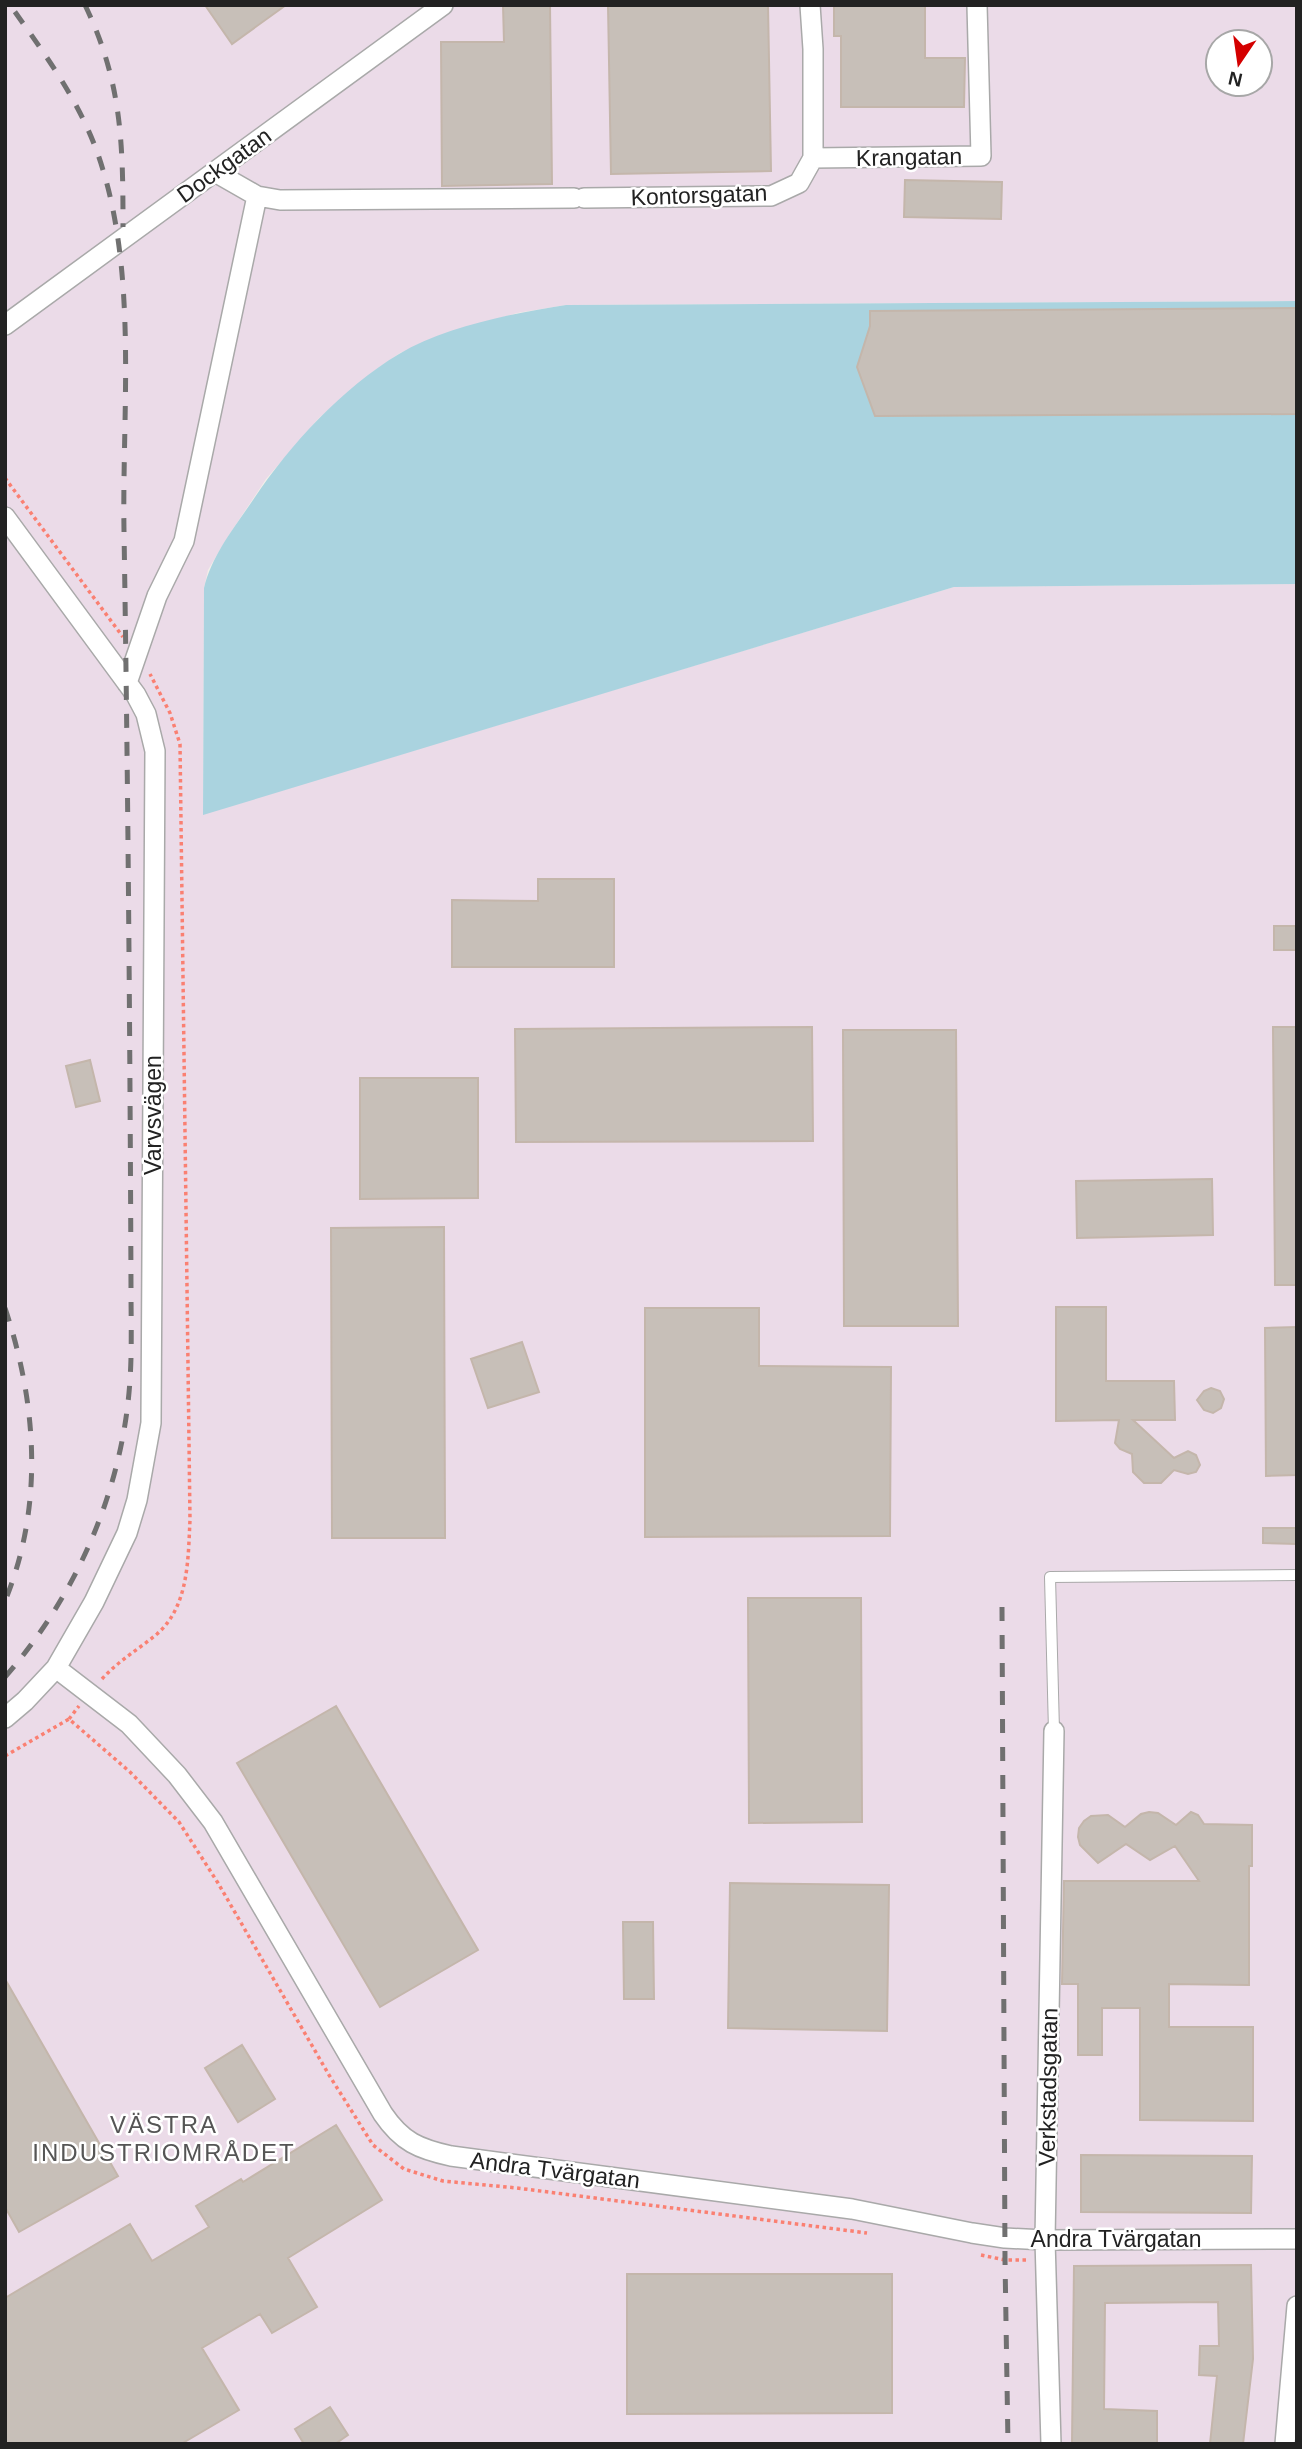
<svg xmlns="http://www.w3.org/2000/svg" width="1302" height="2449" viewBox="0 0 1302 2449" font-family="Helvetica,sans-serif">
<rect width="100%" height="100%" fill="#f2efe9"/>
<!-- industrial -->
<path fill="#ebdbe8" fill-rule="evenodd" d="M5,5H1297V301L566,305L517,313L459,330L400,353L374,371L319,418L266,479L227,538L208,570L204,588L203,814L954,587L1297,584V2444H5ZM1218,42H1260V84H1218Z"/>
<!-- water -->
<path fill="#aad3df" d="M1297,301V584L954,587L203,815L204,588C212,555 234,528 253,500C289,446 342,388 399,354C445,327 513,313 566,305Z"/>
<!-- building -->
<path fill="#c7bfb8" stroke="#c4b6ab" stroke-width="2" d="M205,5H286L232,44Z
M503,5H550L552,184L442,186L441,42H504Z
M608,5H768L771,171L611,174Z
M834,5H925V58H965L964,107H841V36H834Z
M905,180L1002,182L1001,219L904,217Z
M1297,308V414L875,416L857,367L870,326V311Z
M538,879H614V967H452V900L538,901Z
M1274,926H1297V950H1274Z
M812,1027L813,1141L516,1142L515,1029Z
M1273,1027H1297V1285H1275Z
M843,1030H956L958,1326H844Z
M90,1060L100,1101L76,1107L66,1066Z
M360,1078H478V1198L360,1199Z
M1212,1179L1213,1235L1077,1238L1076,1181Z
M444,1227L445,1538H332L331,1228Z
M1056,1307H1106V1381H1174L1175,1420H1133L1174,1458L1188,1451L1196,1455L1200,1465L1196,1472L1188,1474L1174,1470L1161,1483H1144L1133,1472L1132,1454L1120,1449L1115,1443L1119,1420L1056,1421Z
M645,1308H759V1366L891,1367L890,1536L645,1537Z
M1297,1327V1475L1266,1476L1265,1328Z
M522,1342L539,1392L488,1408L471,1359Z
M1211,1388L1220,1391L1224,1399L1221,1408L1213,1413L1204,1410L1197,1400L1204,1391Z
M1263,1528H1297V1544L1263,1543Z
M748,1598H861L862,1822L749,1823Z
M336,1706L478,1950L380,2007L237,1763Z
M1149,1812L1158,1813L1176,1825L1191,1812L1198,1815L1204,1824L1252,1825V1866H1249V1985L1169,1984V2027H1253V2121L1140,2120V2008H1102V2055H1078V1984H1062L1064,1881H1199L1175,1846L1150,1860L1126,1844L1098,1863L1080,1845L1078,1837L1079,1828L1084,1821L1091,1816L1108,1815L1125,1827L1141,1814Z
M730,1883L889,1885L887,2031L728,2028Z
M623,1922H653L654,1999H624Z
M5,1979L118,2176L19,2232L5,2207Z
M242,2045L275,2099L238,2122L205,2068Z
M336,2125L382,2200L288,2258L317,2307L272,2333L260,2314L202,2348L239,2410L181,2444H5V2298L130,2224L152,2261L209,2227L196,2206L241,2179L243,2182Z
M1081,2155L1252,2156L1251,2213L1081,2212Z
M1251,2265L1253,2359L1243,2444H1210L1217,2376L1199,2375L1200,2346H1219L1218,2302L1105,2303L1104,2409L1157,2411V2444H1072L1074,2266Z
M627,2274H892V2413L627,2414Z
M330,2407L348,2435L335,2444H304L295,2429Z"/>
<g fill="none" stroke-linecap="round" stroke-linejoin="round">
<defs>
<path id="lane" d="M1054,1731L1050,1577L1297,1575"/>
<path id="street" d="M813,158L981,156L977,5
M215,172L257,196L280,200L574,198
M584,198L771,196L799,183L813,158V49L810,5
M5,325L443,5
M5,517L136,695L146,714L155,751L151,1423L137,1500L127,1533L94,1602L56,1668L25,1701L5,1718
M127,683L157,596L184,541L257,196
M56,1668L129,1724L177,1775L213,1822L383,2114C402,2142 419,2149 451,2156L852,2209L972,2233L1005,2238L1045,2240L1297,2239
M1051,2444L1045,2240L1054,1731
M1285,2444L1297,2306"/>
</defs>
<!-- lane casing -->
<use href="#lane" stroke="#a9a9a9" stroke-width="12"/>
<!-- street casing -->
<use href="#street" stroke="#a9a9a9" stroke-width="22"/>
<!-- path -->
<path stroke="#fa8072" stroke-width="3.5" stroke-dasharray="3.5 3.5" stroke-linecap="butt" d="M5,478L123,637
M102,1679C118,1661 139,1649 157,1634C189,1606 188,1559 190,1520L180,744L170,713L150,674
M69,1719L79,1706
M5,1756L69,1719L130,1772L179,1822L218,1883L329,2075L373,2145L404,2169L443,2181L517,2188L867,2233
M981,2255L1005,2260H1029"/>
<!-- lane -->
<use href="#lane" stroke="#fff" stroke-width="10"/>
<!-- street -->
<use href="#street" stroke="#fff" stroke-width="19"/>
<!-- rail -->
<path stroke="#707070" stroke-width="5" stroke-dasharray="14 14" stroke-linecap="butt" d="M85,5C122,82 123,143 123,227
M5,1308C37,1404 44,1506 5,1601
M1002,1607L1005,2260L1008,2444
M5,1677C77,1595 123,1489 130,1380C132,1350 131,1319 131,1288C130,1036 128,783 124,531C122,415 137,282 103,170C85,108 47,57 10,5"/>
</g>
<g text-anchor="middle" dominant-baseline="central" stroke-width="5" stroke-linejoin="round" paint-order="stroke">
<!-- street labels -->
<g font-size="23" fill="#222" stroke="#fff">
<text transform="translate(909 157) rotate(-1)">Krangatan</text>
<text transform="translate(224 165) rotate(-36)">Dockgatan</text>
<text transform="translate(699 195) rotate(-2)">Kontorsgatan</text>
<text transform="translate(153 1115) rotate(-90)">Varvsvägen</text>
<text transform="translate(1048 2087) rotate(-89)">Verkstadsgatan</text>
<text transform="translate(555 2170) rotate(7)">Andra Tvärgatan</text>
<text x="1116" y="2239">Andra Tvärgatan</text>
</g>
<!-- neighbourhood labels -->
<g font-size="24" letter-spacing="2" fill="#555" stroke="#fff">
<text x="164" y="2124">VÄSTRA<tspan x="164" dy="28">INDUSTRIOMRÅDET</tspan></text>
</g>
</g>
<!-- border -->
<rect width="1302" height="2449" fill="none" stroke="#222222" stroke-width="14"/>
<!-- north arrow -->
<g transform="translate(1239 63) rotate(193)"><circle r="33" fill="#ffffff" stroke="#a7a7a7" stroke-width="2"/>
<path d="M0-5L12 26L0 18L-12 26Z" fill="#d40000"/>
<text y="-10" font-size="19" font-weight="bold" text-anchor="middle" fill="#222222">N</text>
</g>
</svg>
